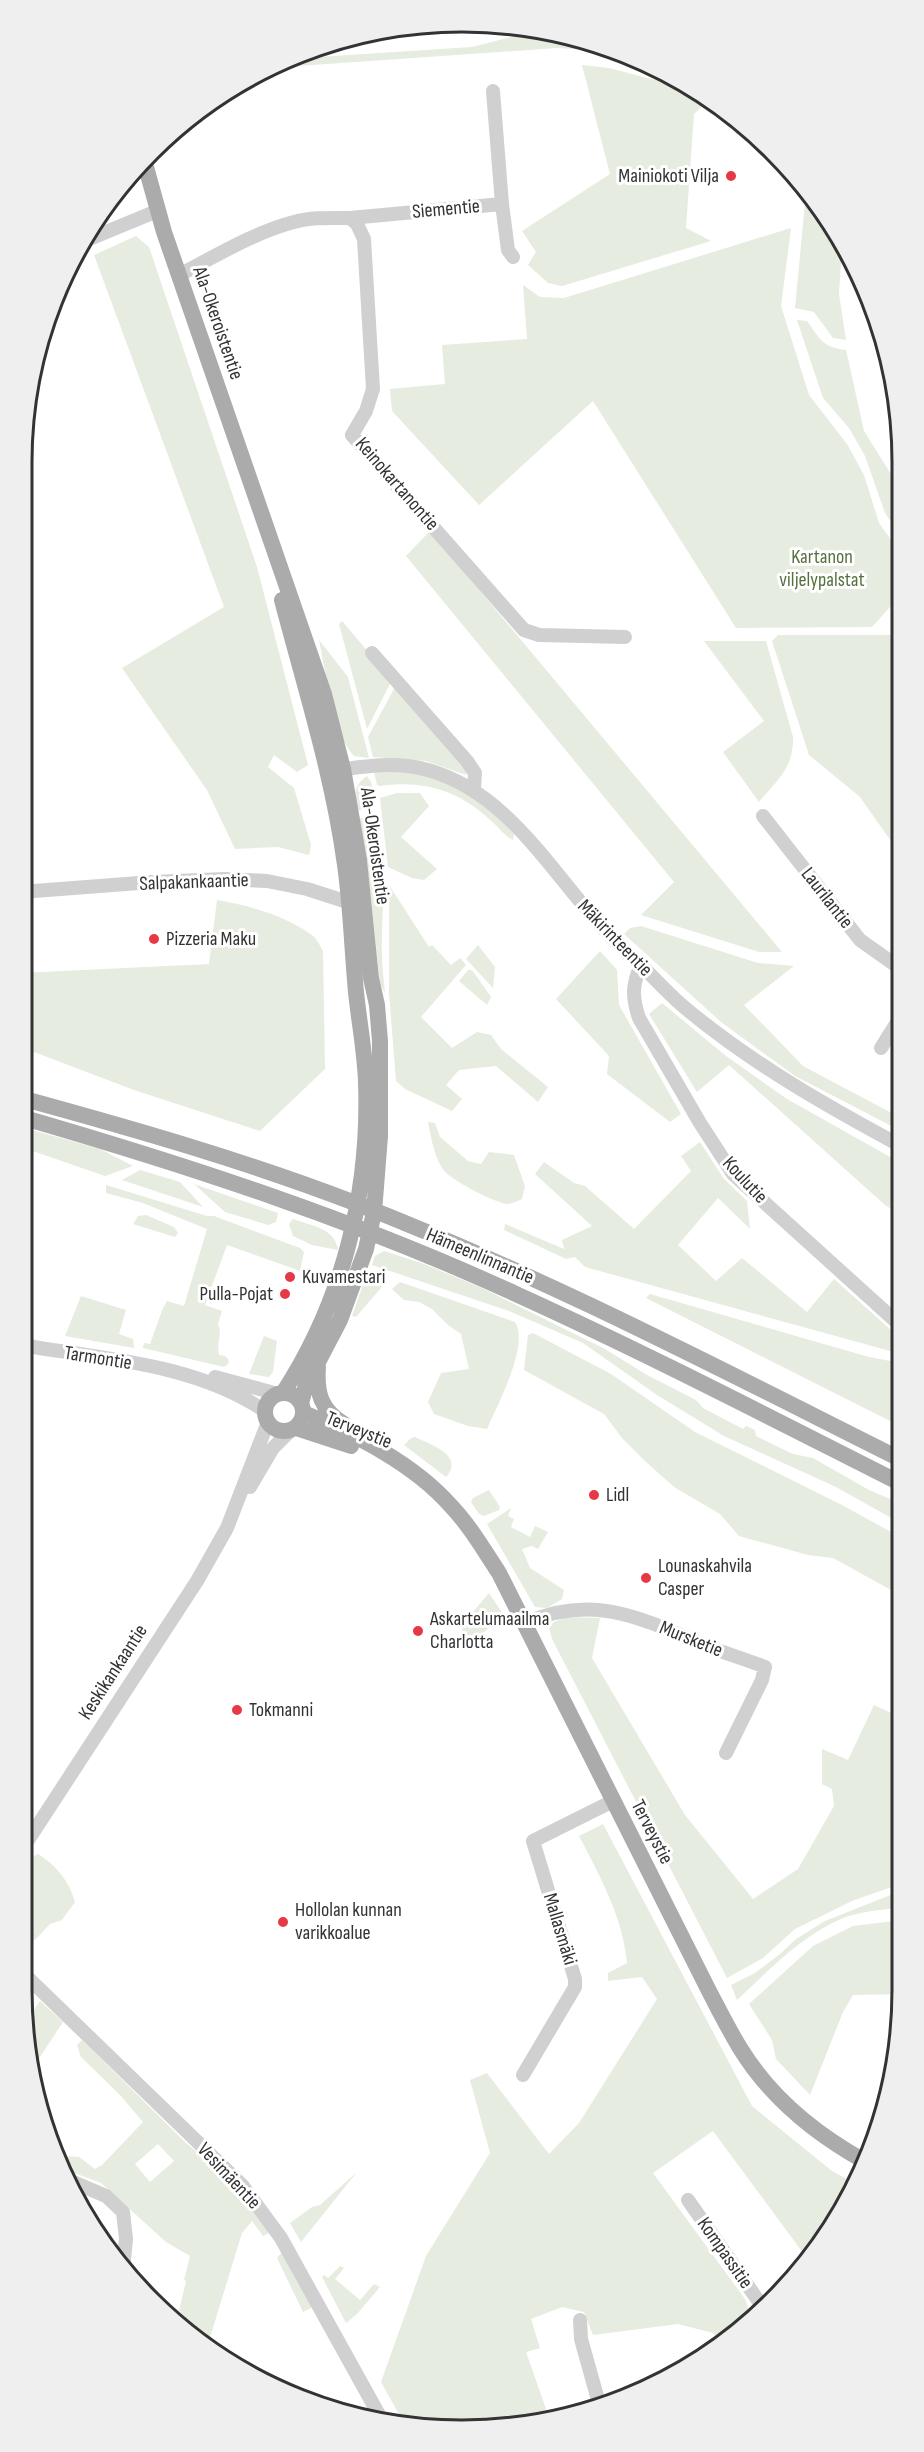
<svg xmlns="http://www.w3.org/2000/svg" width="924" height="2452" viewBox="0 0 924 2452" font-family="'Sofia Sans Condensed',sans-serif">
<rect width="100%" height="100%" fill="#fff"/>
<!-- green -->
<path fill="#e6ecdf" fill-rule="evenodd" d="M538,30L576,36L627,59L595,50L557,48L269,68L287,59L472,47Z
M582,65L609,68L697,91L707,95L720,106L707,102L694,114L686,228L711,241L562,286L548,283L528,265L536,252L522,231L610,174Z
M806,192L842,249L839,294L846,340L833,338L814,312L795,308Z
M791,228L781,306L809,395L847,444L864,475L879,523L896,547L900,564V596L872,627L736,628L593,401L479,505L392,411L390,389L445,384L442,345L527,339L523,285L540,297L564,298Z
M136,236L149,247L257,567L308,765L297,772L274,755L268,767L294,788L311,845L309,855L278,847L235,849L207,790L122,668L224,607L94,255Z
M797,320L807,321C820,339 822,347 846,350L864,431L899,487V534L885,513L865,456L849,428L823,398Z
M430,531L782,952H759L641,915L674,882L406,556Z
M342,621L392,680L367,729L339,624Z
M778,635H900V854L860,797L809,755L772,641Z
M319,640L348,677L369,758L354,756C332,732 326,673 319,640Z
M704,641H766L793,737C794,768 777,780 759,802L723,752L764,721Z
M396,685L467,769L466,775L426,761L373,757L368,737Z
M374,772C388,772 403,771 417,773C454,778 489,807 514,834L513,840C505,837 497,825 489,819C458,790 422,780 380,786L377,785Z
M367,776L371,782L375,803L373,806L357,811C355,794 352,787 367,776Z
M397,793H420L429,806L401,837L437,869L424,880L412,878L388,867L380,798Z
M367,817H373C389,838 382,910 382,937C381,956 383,974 385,993L380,984L367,860L364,856L359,819Z
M389,885L429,947L432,945L451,965L460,958L466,965L421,1017L452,1048L477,1032L491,1035L501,1049L548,1087L538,1102L496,1066L459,1070L446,1085L462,1099L452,1111L405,1089L396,1081L389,993Z
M217,900C248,905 286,916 312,935C317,939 320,946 323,951L325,1069L260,1131L134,1090L21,1047V973L209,964Z
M641,926L758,963L794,966L744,1005L803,1066L901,1118V1131L795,1076L721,1022L624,934L630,928Z
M478,945L495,967L493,988L466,959Z
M600,951L617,970L619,1005L681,1114L670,1122L607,1074L609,1056L556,999Z
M468,970H472L489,994L491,997L487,1005L459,981Z
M662,1003L726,1056L787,1099L901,1163V1215L885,1205L729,1065L697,1092L649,1014Z
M428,1122L435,1123L440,1137L468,1161L481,1164L489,1152L514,1155L525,1186L522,1199C518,1201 513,1203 508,1204C497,1204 448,1179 442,1168C434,1155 431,1137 428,1122Z
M21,1127L100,1149L133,1166L105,1176L21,1147Z
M700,1142L724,1179L747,1201L750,1229L718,1198L678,1245L716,1281L742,1258L807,1312L834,1279L901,1339V1354L585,1267L575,1257L566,1259L504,1230L505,1224L564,1249L562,1240L592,1226L535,1174L544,1162L574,1183L585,1186L634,1229L691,1171L681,1156Z
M140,1170L180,1182L203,1207L122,1180Z
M194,1184L278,1213L276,1222L268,1225L225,1212Z
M106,1185L207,1216H214L300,1248L304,1252L300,1271L227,1245L205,1305L222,1311L218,1324C223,1334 216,1343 219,1355L225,1356L229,1360L228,1364L224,1367L143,1348L144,1343L150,1344L163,1308L167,1301L184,1306L207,1229L143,1203L106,1193Z
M146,1215L174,1227L178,1233L175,1237L133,1224L138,1216Z
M293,1219C312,1226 335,1228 338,1250L312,1245L293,1236L289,1224Z
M384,1251L424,1264L480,1287L605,1349L647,1375L696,1400L703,1408L743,1429L746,1426L755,1430L756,1436L793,1454L813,1458L869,1490L902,1504V1524L836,1487L724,1436L657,1395L583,1343L509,1311L372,1265L375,1256Z
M367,1273L384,1281L381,1288L356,1317L352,1316Z
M400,1282L515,1322C530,1345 497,1405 487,1429L468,1426L434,1414L428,1402L441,1373L469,1369L461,1334L448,1325L432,1309L419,1302L404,1300L392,1289Z
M650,1294L869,1357L901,1363L902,1427L646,1298Z
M81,1296L126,1310L119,1334L133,1339L134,1348L65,1336Z
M533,1333L611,1374L695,1432L842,1505L902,1538V1596L833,1558L808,1555L739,1536L720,1514L674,1487L645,1461L622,1438L604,1414L524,1370L528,1335Z
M264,1336L277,1341L273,1372L269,1377L249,1374Z
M415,1437C431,1445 465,1455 446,1477L404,1445L411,1438Z
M489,1490L500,1507L499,1510L484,1516L479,1514L471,1502L473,1498Z
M511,1508L508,1516L514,1519L511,1527L530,1537L535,1526L548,1532L538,1549L532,1546L522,1549L530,1568L564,1590L562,1599L547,1608L535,1607L487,1524Z
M489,1593L503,1614L474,1642L462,1630L468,1618Z
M567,1617L600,1618L592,1658L685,1815L753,1899L798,1869L834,1806L832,1789L822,1784V1749L848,1760L874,1705L902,1718L903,1883L852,1901L795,1929L763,1958L727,1978L552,1639L549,1628L554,1622Z
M603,1824L752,2106L832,2171L858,2185L809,2261L713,2131L653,2173L745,2299L751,2315L721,2343L713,2333L678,2324L593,2335L584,2312L562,2307L531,2319L540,2348L526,2352L546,2409L528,2418L529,2423L406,2427L381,2382L426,2256L490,2153L470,2080L487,2073L549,2154L579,2123L657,1999L642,1977L608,1981V1973L627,1963C623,1918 600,1876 579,1836Z
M38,1854C57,1866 69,1881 75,1902L62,1920L50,1924L36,1939L21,1945C21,1921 12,1866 38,1854Z
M903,1890V1907C883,1910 862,1911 843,1918C802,1935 769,1970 737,2000L731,1985L755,1973L780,1954L796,1939L825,1921Z
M903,1920V1994L853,1995L843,2012L810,2095L776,2059L772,2040L749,2004L813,1946L853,1926Z
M40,2001L63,2022L34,2066C29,2040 22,2023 40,2001Z
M82,2040L186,2143L220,2171L252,2208L269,2233L263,2236L252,2221L242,2233L208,2344L179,2321L181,2312L179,2311L186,2281L184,2280L190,2256L166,2242L101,2183L61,2168L53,2151L63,2156L79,2157L95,2169L102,2165L143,2122L120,2095L81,2057L77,2045ZM158,2144L174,2161L150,2182L135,2164Z
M357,2172L301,2242L290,2223L312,2207L320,2205Z
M282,2252L313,2307L303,2312L277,2258Z
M340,2266L344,2268L335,2279L360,2300L374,2284L380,2287L357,2314L346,2323L322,2277L324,2275L328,2278Z"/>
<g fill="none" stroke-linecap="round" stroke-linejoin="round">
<!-- minor -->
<path stroke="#d0d0d0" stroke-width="14" d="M502,204L508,250L513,257
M350,218L502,204L493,91
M82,242L157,211
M179,275C214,257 255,232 294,222C312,217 331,218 350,218L357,224L364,239L373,389L366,411L352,435L524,630L539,635L625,637
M372,653L467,761L475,773L474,790
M333,771C364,766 397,761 428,770C503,791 545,862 594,918C608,935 625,950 642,966C656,980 669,994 684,1007C751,1063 825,1105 901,1146
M763,816L860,940L901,969
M21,892L152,882L225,879L267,881L307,889L357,905
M641,965C632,985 632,997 639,1018L700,1123L733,1174L901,1326
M881,1048L901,1016
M21,1345C103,1359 194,1363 265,1411
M215,1377L278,1394
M250,1487L273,1448L291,1430
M525,1623C593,1593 641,1618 704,1645C724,1653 745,1659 765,1667L762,1680L726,1753
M21,1851L197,1581L227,1528L268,1422
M21,1971L242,2185L281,2238L383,2422
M523,2075L575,1987V1979L533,1841L613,1801
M66,2179L106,2196L123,2212L126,2239L123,2270
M688,2200L762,2306
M580,2320L581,2339L600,2407"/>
<!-- major -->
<path stroke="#ababab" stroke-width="16" d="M144,160L164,232L324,694L343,769L359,860L371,978L377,1005L380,1041V1136L374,1212L366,1249L340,1320L306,1385L301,1403
M282,600C305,688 333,775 345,865C351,907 352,950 356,992C359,1022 365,1052 366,1082C370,1192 343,1301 283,1393
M21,1098C134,1129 246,1161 355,1203C543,1276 722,1370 902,1460
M21,1117C190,1166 358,1221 518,1295C648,1354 775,1420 902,1484
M318,1367C316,1393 321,1410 344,1424
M265 1412a19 19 0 1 1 38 0a19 19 0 1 1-38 0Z
M304,1413C356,1435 413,1463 451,1506C470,1526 484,1550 499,1573L709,1991C719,2010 729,2030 740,2048C770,2097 817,2135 866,2162
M296,1428L351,1446"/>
</g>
<!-- markers -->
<g fill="#e63946" stroke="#fff" stroke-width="2">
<circle cx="731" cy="176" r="6"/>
<circle cx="154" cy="939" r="6"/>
<circle cx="290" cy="1277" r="6"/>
<circle cx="285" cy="1294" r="6"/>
<circle cx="594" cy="1495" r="6"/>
<circle cx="646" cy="1578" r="6"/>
<circle cx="418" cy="1631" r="6"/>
<circle cx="237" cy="1710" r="6"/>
<circle cx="283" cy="1922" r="6"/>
</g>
<g text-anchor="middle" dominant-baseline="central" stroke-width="6" stroke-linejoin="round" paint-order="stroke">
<!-- poi labels -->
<g font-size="20" fill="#333" stroke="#fff" text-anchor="start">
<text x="719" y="176" text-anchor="end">Mainiokoti Vilja</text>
<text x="166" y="939">Pizzeria Maku</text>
<text x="302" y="1277">Kuvamestari</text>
<text x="273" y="1294" text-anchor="end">Pulla-Pojat</text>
<text x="606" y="1495">Lidl</text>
<text x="658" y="1566">Lounaskahvila<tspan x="658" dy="23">Casper</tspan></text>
<text x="430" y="1619">Askartelumaailma<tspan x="430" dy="23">Charlotta</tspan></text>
<text x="249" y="1710">Tokmanni</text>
<text x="295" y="1910">Hollolan kunnan<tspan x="295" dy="23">varikkoalue</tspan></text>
</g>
<!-- street labels -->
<g font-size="20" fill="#333" stroke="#fff">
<text transform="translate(446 209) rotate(-5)">Siementie</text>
<text transform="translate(218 323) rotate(71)">Ala-Okeroistentie</text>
<text transform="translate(397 484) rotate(49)">Keinokartanontie</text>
<text transform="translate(375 846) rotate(82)">Ala-Okeroistentie</text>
<text transform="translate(194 882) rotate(-2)">Salpakankaantie</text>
<text transform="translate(827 898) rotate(52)">Laurilantie</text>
<text transform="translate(615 938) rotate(46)">Mäkirinteentie</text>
<text transform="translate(745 1180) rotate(47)">Koulutie</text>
<text transform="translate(480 1256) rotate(23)">Hämeenlinnantie</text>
<text transform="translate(98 1358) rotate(9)">Tarmontie</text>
<text transform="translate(359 1430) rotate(22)">Terveystie</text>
<text transform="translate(691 1639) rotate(22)">Mursketie</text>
<text transform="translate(113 1672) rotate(-57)">Keskikankaantie</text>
<text transform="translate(652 1832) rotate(63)">Terveystie</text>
<text transform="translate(560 1929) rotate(73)">Mallasmäki</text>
<text transform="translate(229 2176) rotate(47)">Vesimäentie</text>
<text transform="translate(725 2253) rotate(55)">Kompassitie</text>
</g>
<!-- park labels -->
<g font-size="20" fill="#56703f" stroke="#fff">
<text x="822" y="557">Kartanon<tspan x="822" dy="23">viljelypalstat</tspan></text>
</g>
</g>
<!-- crop -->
<path d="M0 0H924V2452H0ZM462 32H462A430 430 0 0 1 892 462V1990A430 430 0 0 1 462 2420H462A430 430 0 0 1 32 1990V462A430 430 0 0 1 462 32Z" fill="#efefef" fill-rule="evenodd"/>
<path fill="none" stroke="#333" stroke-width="3" d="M462 32H462A430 430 0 0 1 892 462V1990A430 430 0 0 1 462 2420H462A430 430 0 0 1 32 1990V462A430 430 0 0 1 462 32Z"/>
</svg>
